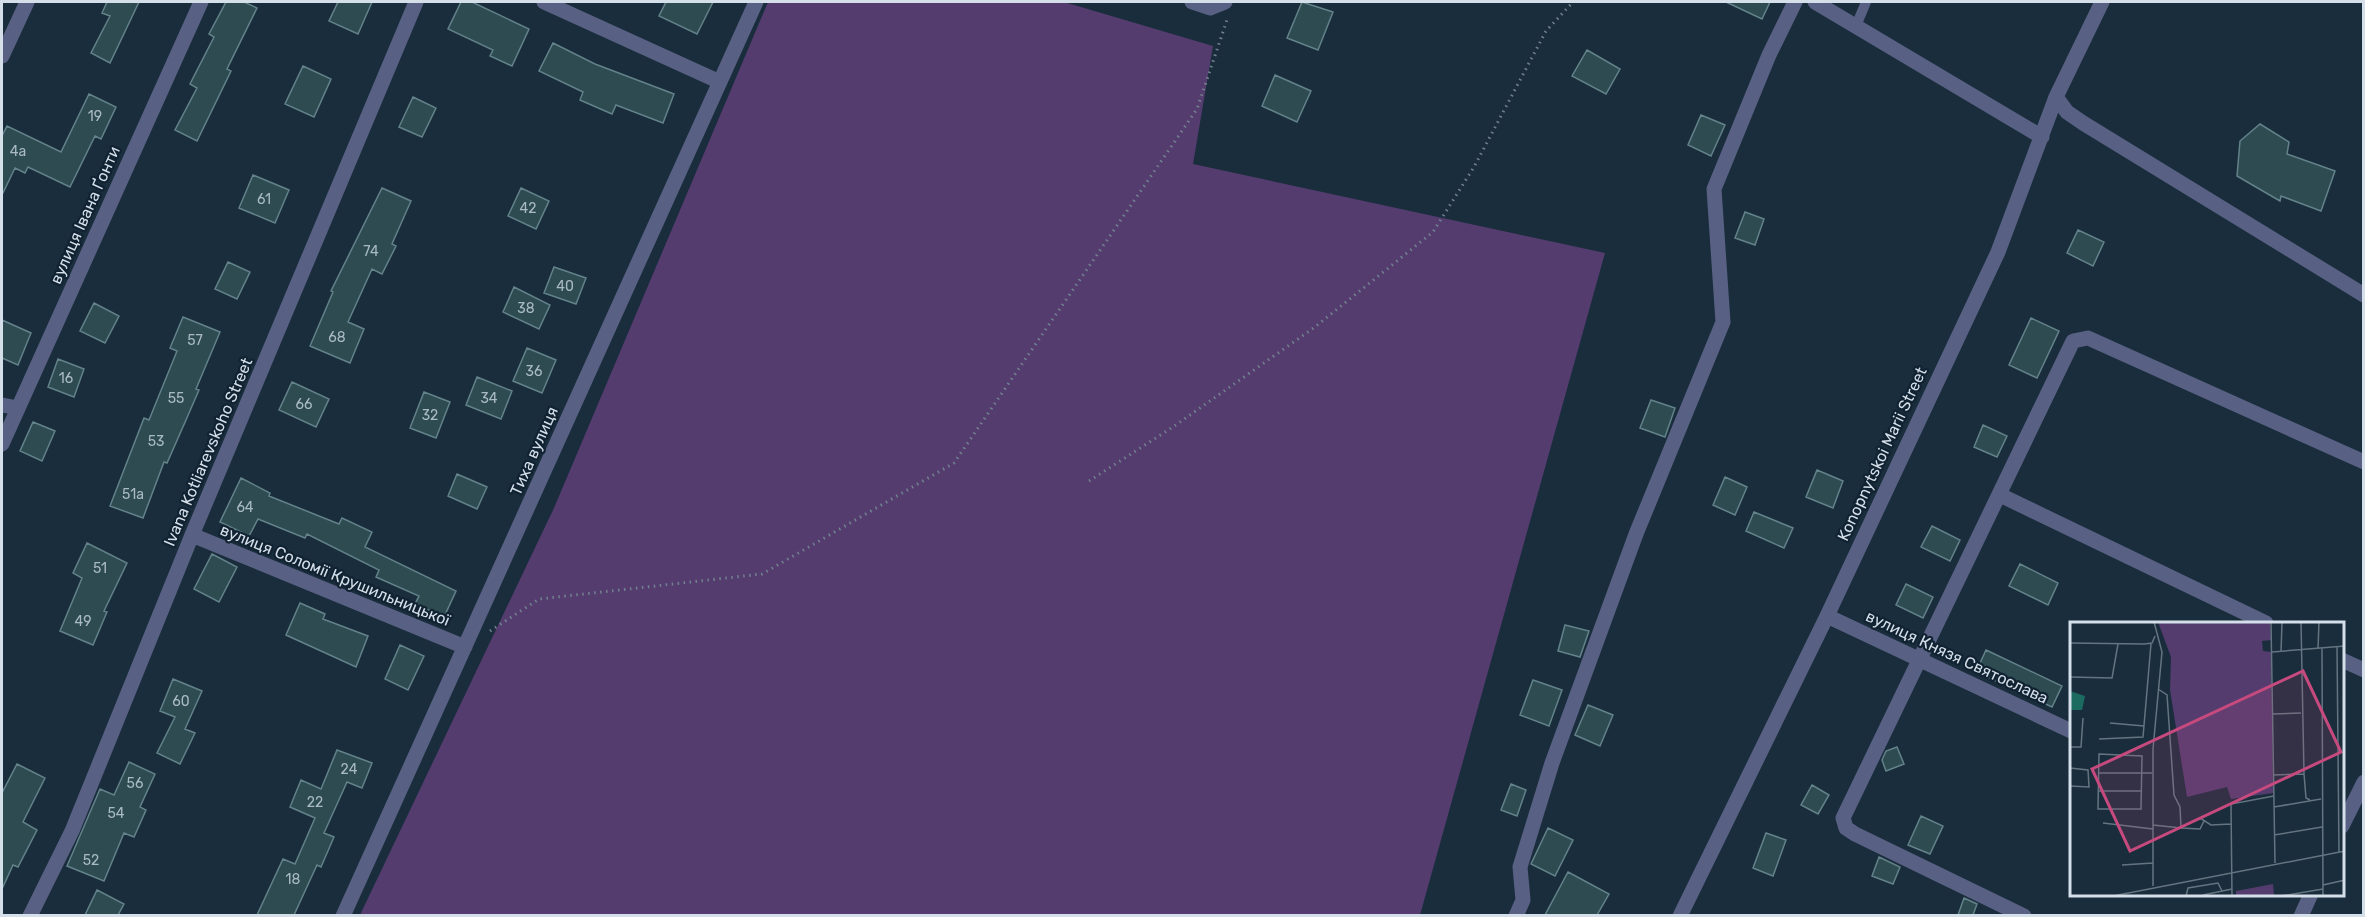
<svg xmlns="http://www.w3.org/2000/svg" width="2365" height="917" viewBox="0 0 2365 917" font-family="Rubik,sans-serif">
<rect width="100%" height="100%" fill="#1a2d3c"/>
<!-- green -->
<path fill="#543c6f" d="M768,2H1064L1213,46L1193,164L1605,253L1420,915H360L554,508Z"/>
<!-- building -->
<path fill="#2d4b51" stroke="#638289" stroke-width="1.5" d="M107,2H139L110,63L91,53L110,16L102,13Z
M226,2H244L257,8L227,69L231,71L197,141L175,130L197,88L190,84L214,37L209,34Z
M338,2H372L358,34L329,21Z
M461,2H472L529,29L512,66L490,56L493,50L448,29Z
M666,2H713L697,34L659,16Z
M1302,2L1333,12L1318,50L1287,38Z
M1726,2H1770L1762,19Z
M553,43L595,64L674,94L663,123L616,105L612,114L580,100L583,92L539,71Z
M1587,50L1620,69L1606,94L1572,76Z
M303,66L331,79L314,117L285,104Z
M1275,75L1311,91L1297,122L1262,106Z
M89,94L116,107L101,139L95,136L70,187L28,167L25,173L15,168L2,195V136L7,126L61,152Z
M413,97L436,108L422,137L399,127Z
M1701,115L1725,125L1711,156L1688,145Z
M2260,124L2289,142L2287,154L2335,171L2321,211L2281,196L2280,201L2237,176L2240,141Z
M253,175L289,190L275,223L239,208Z
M382,188L411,201L392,244L396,246L382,274L372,269L348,322L364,329L350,363L310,346L333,292L331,291Z
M521,188L549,201L536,229L508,216Z
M1745,212L1764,219L1755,245L1735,238Z
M2078,230L2104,242L2093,266L2067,253Z
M228,262L250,272L237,299L215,289Z
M554,267L586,278L576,304L544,293Z
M514,287L550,305L539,329L503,312Z
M94,303L119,316L105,343L80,331Z
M183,317L220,332L196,389L199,390L186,420L167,463L164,462L143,518L110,506L144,418L149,420L177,351L170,348Z
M2031,318L2059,331L2037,378L2009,365Z
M2,320L31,333L18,365L2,358Z
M527,348L556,360L542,393L513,381Z
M58,359L84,369L74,397L48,387Z
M477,377L512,391L501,419L466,405Z
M292,382L329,399L316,427L279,410Z
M424,392L450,402L436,438L410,428Z
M1651,400L1675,408L1665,437L1640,428Z
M33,422L55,431L42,461L20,451Z
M1983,425L2007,436L1997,457L1974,447Z
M1817,470L1843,481L1833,508L1806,497Z
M457,474L487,487L477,509L448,496Z
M1725,477L1747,487L1735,515L1713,505Z
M241,478L270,493L269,496L339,524L342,518L372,532L365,547L456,591L444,617L415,604L419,596L376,577L379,570L307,534L305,538L258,519L249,536L220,522Z
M1754,512L1793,528L1784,548L1746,531Z
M1932,526L1960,540L1950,561L1921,547Z
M87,543L127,563L104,611L107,612L93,645L60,631L82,578L73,573Z
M212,554L237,567L219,602L194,589Z
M2020,564L2058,583L2048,605L2009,586Z
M1906,584L1933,597L1923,618L1896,605Z
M300,603L325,614L323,619L368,636L356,667L286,635Z
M1565,625L1589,631L1580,657L1558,651Z
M400,645L424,656L408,690L385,679Z
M1986,650L2062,686L2052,707L1976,672Z
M173,679L202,691L185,729L195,733L180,764L157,753L175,717L160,711Z
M1533,680L1562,690L1549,726L1520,715Z
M1588,705L1613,715L1600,746L1575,735Z
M1897,747L1904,764L1886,771L1882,760L1886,751Z
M337,750L372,763L362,788L347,782L324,833L334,837L321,867L317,865L294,915H257L283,859L295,864L315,818L290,807L301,780L321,789Z
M129,762L155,774L140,807L146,810L134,837L124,833L104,881L67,866L100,789L114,795Z
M17,764L45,778L23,822L37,830L18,867L13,865L2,889V793Z
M1511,784L1526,790L1517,816L1501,810Z
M1812,785L1829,795L1818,814L1801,805Z
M1921,816L1943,826L1930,854L1908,845Z
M1548,828L1573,840L1555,876L1531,864Z
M1766,833L1786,840L1773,876L1753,868Z
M1879,857L1900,867L1893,884L1872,876Z
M1568,872L1609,894L1597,915H1545Z
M97,890L124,904L118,915H85Z
M1964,898L1977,904L1973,915H1958Z"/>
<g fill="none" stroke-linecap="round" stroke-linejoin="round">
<!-- path -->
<path stroke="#72818e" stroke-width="3" stroke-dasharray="1.5 4.5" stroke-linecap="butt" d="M1089,481L1173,427L1315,327L1433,232L1474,167L1546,31L1573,2
M490,631L539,599L762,574L954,463L1197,109L1228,17"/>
<!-- service -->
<path stroke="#586083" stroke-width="10" d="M1856,26L1866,2"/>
<!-- minor -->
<path stroke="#586083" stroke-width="15" d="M544,2L720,82
M1192,2L1210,8L1225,2
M1815,2L2042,137
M2,56L27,2
M2056,97L2067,112L2083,123L2364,295
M2,405L18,408
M2,444L201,2
M2000,495L2266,623
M192,535L465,647
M1827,616L2071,731
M2342,660L2364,670
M2342,826L2364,782
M30,916L72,831L192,535L416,2
M343,916L756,2
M1516,916L1523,900L1520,867L1552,763L1636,534L1723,322L1714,189L1769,55L1795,2
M1680,916L1827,616L1998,252L2056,97L2102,2
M2024,916L1855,834L1846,828L1843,818L2073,341L2088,338L2364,462
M2301,916L2311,894"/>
</g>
<g text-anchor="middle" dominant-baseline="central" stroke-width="4.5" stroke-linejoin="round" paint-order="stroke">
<!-- number labels -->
<g font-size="14" fill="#aabac3">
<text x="95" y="116">19</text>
<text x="18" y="151">4а</text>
<text x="264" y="199">61</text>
<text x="528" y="208">42</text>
<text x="371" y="251">74</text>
<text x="565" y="286">40</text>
<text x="526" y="308">38</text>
<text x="337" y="337">68</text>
<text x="195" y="340">57</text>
<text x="534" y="371">36</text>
<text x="66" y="378">16</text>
<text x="176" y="398">55</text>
<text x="489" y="398">34</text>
<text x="304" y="404">66</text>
<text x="430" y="415">32</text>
<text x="156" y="441">53</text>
<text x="133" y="494">51а</text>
<text x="245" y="507">64</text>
<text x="100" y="568">51</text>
<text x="83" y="621">49</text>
<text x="181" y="701">60</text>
<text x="349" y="769">24</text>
<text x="135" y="783">56</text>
<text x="315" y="802">22</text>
<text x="116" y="813">54</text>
<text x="91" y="860">52</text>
<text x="293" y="879">18</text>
</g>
<!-- street labels -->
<g font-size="16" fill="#d4dfe9" stroke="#112332">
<text transform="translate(85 215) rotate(-66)">вулиця Івана Ґонти</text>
<text transform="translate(534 451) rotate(-66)">Тиха вулиця</text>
<text transform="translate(208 452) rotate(-67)">Ivana Kotliarevskoho Street</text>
<text transform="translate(1882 454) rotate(-65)">Konopnytskoi Marii Street</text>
<text transform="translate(335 575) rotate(22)">вулиця Соломії Крушильницької</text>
<text transform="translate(1957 657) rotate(25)">вулиця Князя Святослава</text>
</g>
</g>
<!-- overview -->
<g transform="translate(2070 622)">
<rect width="274" height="274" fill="#1a2d3c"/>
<path d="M88,0H200L201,18L192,19L193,29L201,30L203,171L161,177L157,165L117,175L100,68L101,35ZM203,262L204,274H166V269Z" fill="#543c6f"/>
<path d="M0,69L15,74L12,88H0Z" fill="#1b6b60"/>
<path fill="none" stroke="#647481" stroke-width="1.5" d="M201,0L205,241M231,0L234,152L236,176L240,178M0,21L74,22L82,21L85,14M267,25L269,230M252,26L253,274M248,27L249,0M202,30L275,24M211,30L212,0M0,55L42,56L48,22M88,67L97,73L104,173L110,185L111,206L130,207L134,199M202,92L231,91M40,101L74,104M29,117L73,115L81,22M0,125H11L13,96M29,132L72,134L71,187H28ZM0,146L18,148L19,165L0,164M28,151H82M203,153L234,152M28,169H72M204,185L251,177M130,196L141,203L161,202M33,201L83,207M83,203L111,206M204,213L252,205M52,243L83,241M253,263L275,258M83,264V127L92,30L84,0M133,273L162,267M43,274L275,229M116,274L118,266L148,261L152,269M162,274L161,182L204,174M211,274L253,267"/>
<path fill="#c64a7e" fill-opacity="0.15" stroke="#c64a7e" stroke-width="3" d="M233,49L271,130L60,229L22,147Z"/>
<rect width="274" height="274" fill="none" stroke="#d4dfe9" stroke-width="3"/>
</g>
<!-- border -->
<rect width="2365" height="917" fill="none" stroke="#d4dfe9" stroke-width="6"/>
</svg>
